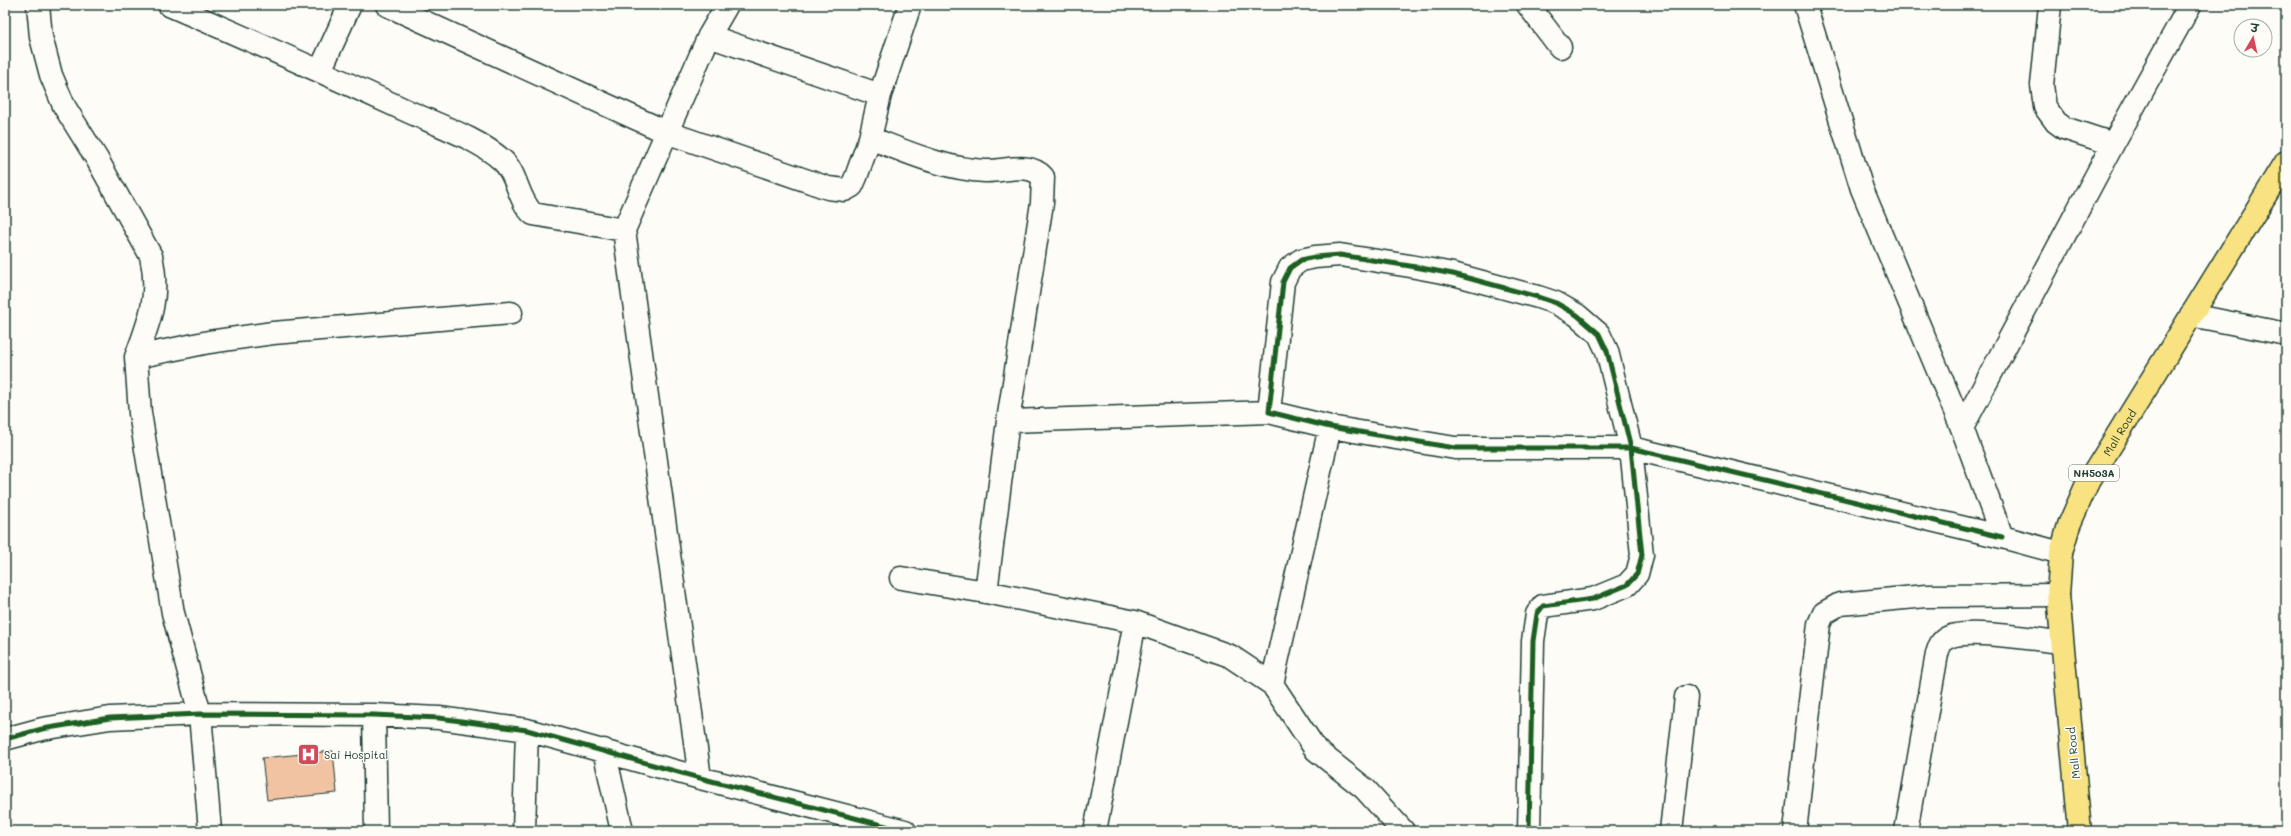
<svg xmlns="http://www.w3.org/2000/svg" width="2291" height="836" viewBox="0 0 2291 836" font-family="Mali,'Playpen Sans Deva',sans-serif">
<rect width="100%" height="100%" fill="#fdfcf7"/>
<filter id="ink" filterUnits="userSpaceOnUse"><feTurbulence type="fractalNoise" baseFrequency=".025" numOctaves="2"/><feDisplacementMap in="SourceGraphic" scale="8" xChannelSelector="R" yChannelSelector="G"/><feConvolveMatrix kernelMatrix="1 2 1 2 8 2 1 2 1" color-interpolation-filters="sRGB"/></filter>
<g filter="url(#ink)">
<!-- building -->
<path fill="#f2c3a2" stroke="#1f3d34" d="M333,751L337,793L267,800L262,758Z"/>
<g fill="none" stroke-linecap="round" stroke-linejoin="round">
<defs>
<path id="minor" d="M38,5L41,37L51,75L64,106L97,159L151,256C160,295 150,320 136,357
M169,5C248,39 327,74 405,110C435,124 477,138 502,160C518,174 517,199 533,214L624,230
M387,5L666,132L828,188L845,190L852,186L856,177L870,138L880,95L910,5
M1528,5L1560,47
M1805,5L1862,189L1962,428L2002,537L2061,553
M2050,5L2042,85L2045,107L2056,122L2064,128L2113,144
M709,36L880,95
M320,71L350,5
M870,138C907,152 944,169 985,171C1004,172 1029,161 1043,177L1042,203L1008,421L986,592
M2191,315L2286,334
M1008,421L1269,412
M1962,428L2113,144L2190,5
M901,578L986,592L1135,622L1230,656L1272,684L1316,750L1365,789L1403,831
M1272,684L1330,427
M374,715L376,831
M5,739L42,729L110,718L200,714L374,715L439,718L527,730L700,778L905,831
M604,750L622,831
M700,778L624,230L709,36L727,5
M210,831L200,714L173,613L140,413L136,357L209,342L273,333L511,313
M524,831L527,730
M1095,831L1135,622
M1529,831L1533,641L1537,614L1543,606L1593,599L1627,585L1637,574L1642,555L1631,448L1607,351L1599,334L1577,315L1556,303L1538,297L1453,274L1410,266L1340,255L1315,257L1301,260L1290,268L1283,282L1269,412L1330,427L1455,448H1631L2002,537
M1671,831L1686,697
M1795,831L1819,624L1824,613L1840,604L1926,596L2058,595
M1906,831L1937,654C1939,647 1941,640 1949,637C1967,628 2038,640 2061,642"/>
<g id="highway">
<path id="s1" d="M2080,831L2058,595L2061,553L2069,525L2087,484L2286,162"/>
</g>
</defs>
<!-- minor casing -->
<use href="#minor" stroke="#1f3d34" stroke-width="25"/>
<!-- highway casing -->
<use href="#highway" stroke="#1f3d34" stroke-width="25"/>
<!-- minor -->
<use href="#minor" stroke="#fdfcf7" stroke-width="22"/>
<!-- highway -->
<use href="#highway" stroke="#f8e281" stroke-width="22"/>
<defs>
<path id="cycleway" d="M5,739L42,729L110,718L200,714L374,715L439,718L527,730L700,778L905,831
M1529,831L1533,641L1537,614L1543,606L1593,599L1627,585L1637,574L1642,555L1631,448L1607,351L1599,334L1577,315L1556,303L1538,297L1453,274L1410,266L1340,255L1315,257L1301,260L1290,268L1283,282L1269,412L1330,427L1455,448H1631L2002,537"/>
</defs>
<!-- cycleway casing -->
<use href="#cycleway" stroke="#fdfcf7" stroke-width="8"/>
<!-- cycleway -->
<use href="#cycleway" stroke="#1b5e20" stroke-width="5"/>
</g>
</g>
<!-- icons -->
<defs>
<symbol id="hospital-square" viewBox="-11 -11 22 22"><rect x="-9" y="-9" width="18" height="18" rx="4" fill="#d1495b" stroke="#fdfcf7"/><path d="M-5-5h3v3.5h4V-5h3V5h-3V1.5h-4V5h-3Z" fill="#fff"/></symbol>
</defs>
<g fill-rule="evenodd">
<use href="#hospital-square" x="296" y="742" width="25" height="25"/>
</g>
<g text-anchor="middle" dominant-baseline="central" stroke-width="3" stroke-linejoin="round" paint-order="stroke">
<!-- shield labels -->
<rect fill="#fdfcf7" stroke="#62766e" stroke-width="1" x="2069" y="465" width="50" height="16" rx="3"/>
<g font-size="10" font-weight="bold" fill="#1f3d34">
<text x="2094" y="473">NH503A</text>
</g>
<!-- street labels -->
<g font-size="11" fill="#1f3d34" stroke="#fdfcf7">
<text stroke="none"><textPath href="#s1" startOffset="414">Mall Road</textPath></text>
<text transform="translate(2073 753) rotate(-96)">Mall Road</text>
</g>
<!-- poi labels -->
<g font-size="11" fill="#1f3d34" stroke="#fdfcf7" text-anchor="start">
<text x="324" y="754">Sai Hospital</text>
</g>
</g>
<!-- margin -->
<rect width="2291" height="836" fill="none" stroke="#fdfcf7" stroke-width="20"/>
<rect x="10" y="10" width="2271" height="816" fill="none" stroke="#1f3d34" stroke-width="1.5" filter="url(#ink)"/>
<!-- north arrow -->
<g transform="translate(2253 38) rotate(9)"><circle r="19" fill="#fdfcf7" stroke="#a4b0a9"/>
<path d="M0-3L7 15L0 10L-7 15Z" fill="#d1495b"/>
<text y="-6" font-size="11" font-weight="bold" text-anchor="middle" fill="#1f3d34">उ</text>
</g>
</svg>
